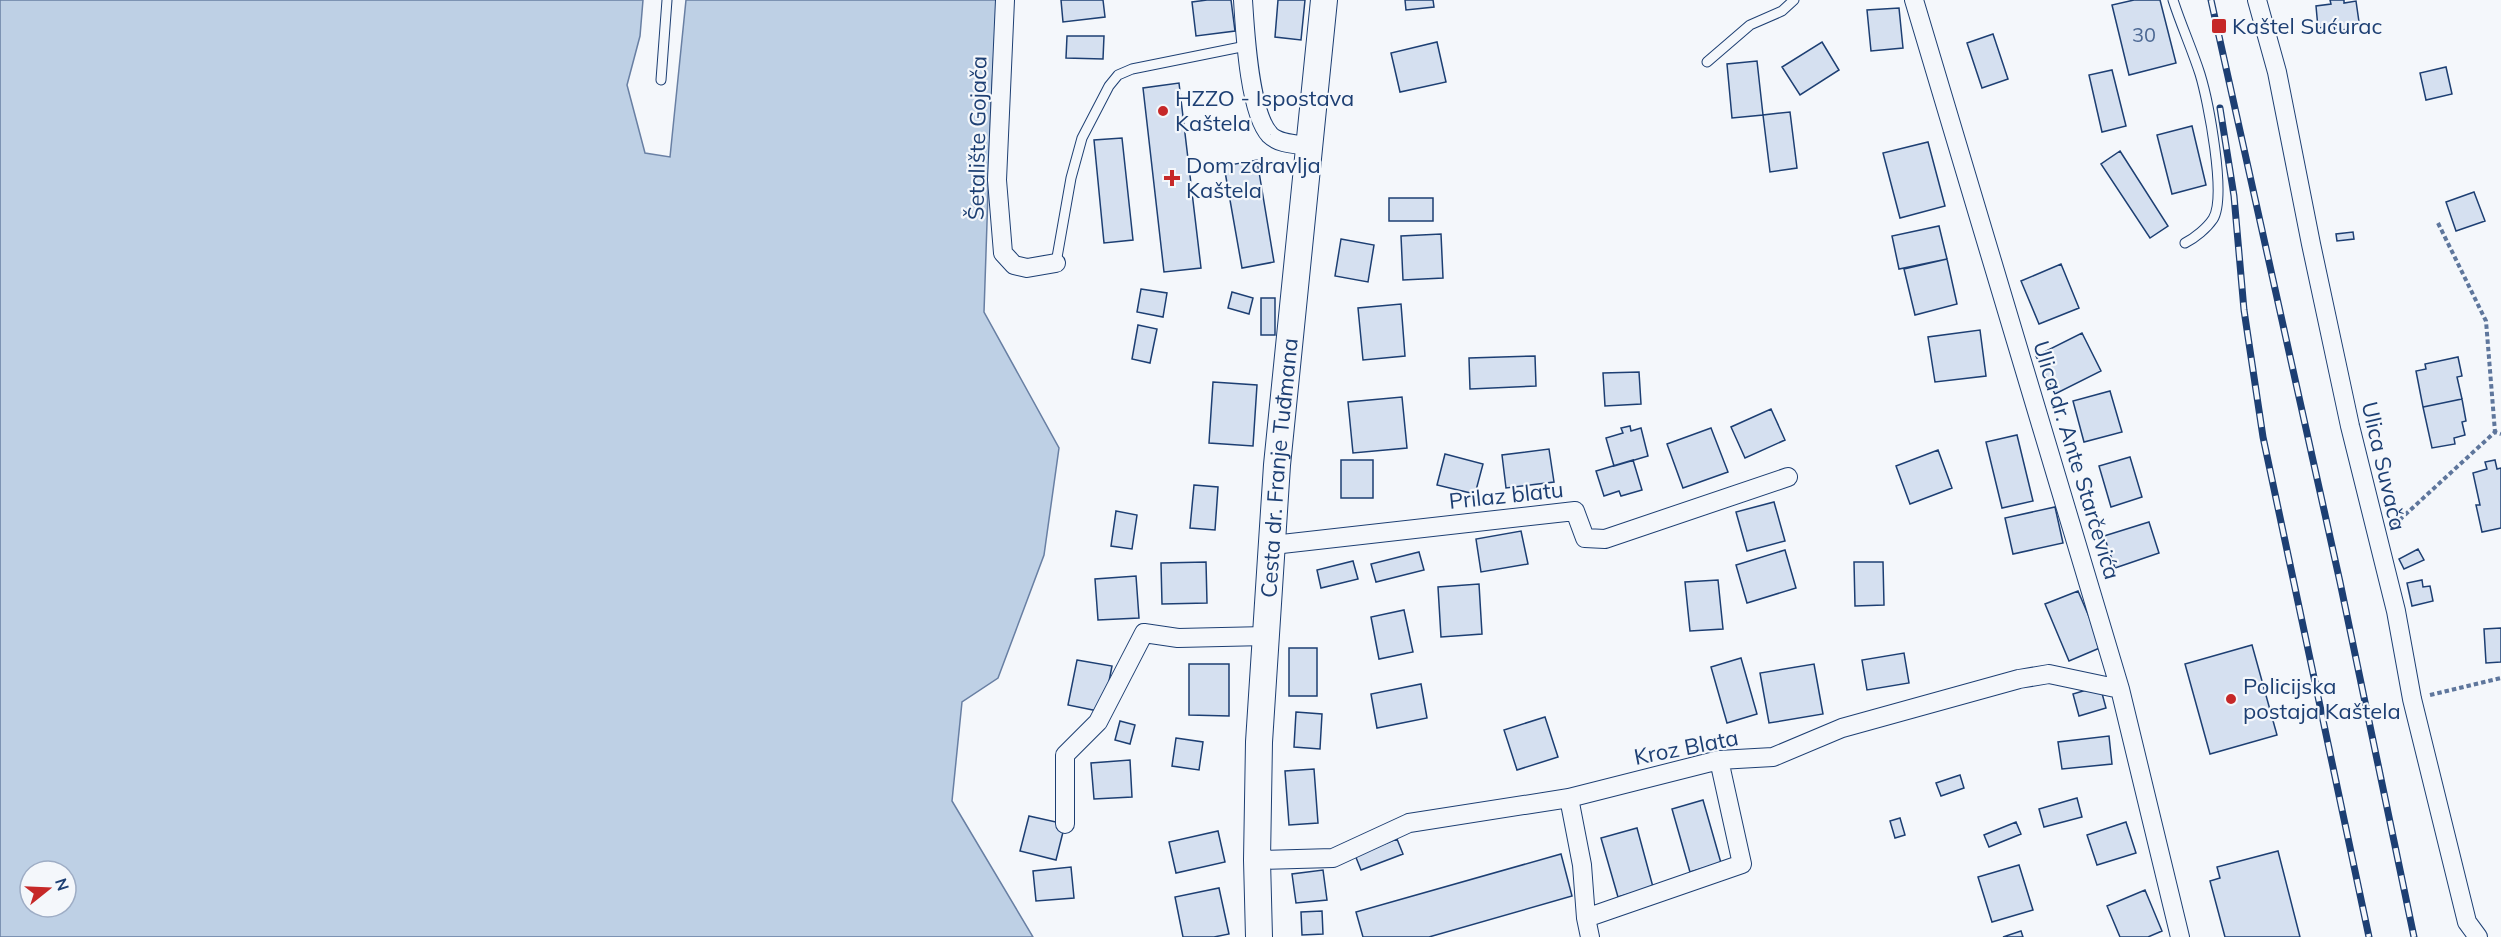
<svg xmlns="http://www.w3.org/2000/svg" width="2501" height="937" viewBox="0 0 2501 937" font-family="Mulish,sans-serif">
<rect width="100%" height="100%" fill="#f4f7fb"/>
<!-- water -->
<path fill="#bed0e5" stroke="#687fa3" stroke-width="1.5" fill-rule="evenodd" d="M0,0H643L640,36L627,85L645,153L670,157L686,0H997L991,104L984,312L1059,448L1044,555L998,678L962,702L952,801L1033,937H0ZM30,871H66V907H30Z"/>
<!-- building -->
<path fill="#d5e0f0" stroke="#1d3f73" stroke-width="1.5" d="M1061,0H1103L1105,17L1063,22Z
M1207,0H1231L1235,31L1196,36L1192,2Z
M1278,0H1305L1301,40L1275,37Z
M1405,0H1433L1434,7L1406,10Z
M2134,0H2160L2176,63L2129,75L2112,5Z
M2330,0H2344V3L2356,1L2359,22L2347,24L2348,29L2335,31L2334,26L2318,28L2316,6L2331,4Z
M1899,8L1903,48L1871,51L1867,10Z
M1993,34L2008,79L1982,88L1967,43Z
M1067,36H1104L1103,59L1066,58Z
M1437,42L1446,82L1400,92L1391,53Z
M1822,42L1839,70L1800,95L1782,67Z
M1757,61L1763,115L1732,118L1727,64Z
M2446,67L2452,94L2426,100L2420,73Z
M2112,70L2126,126L2102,132L2089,75Z
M1179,83L1201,268L1164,272L1143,88Z
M1790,112L1797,168L1770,172L1763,115Z
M2192,126L2206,185L2172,194L2157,135Z
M1122,138L1133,240L1104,243L1094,140Z
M1928,142L1945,206L1900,218L1883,153Z
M2120,151L2168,226L2150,238L2101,164Z
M1257,160L1274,262L1242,268L1224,166Z
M2474,192L2485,221L2456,231L2446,202Z
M1389,198H1433V221H1389Z
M1939,226L1947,259L1899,269L1892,236Z
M2353,232L2354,239L2337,241L2336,234Z
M1441,234L1443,278L1403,280L1401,236Z
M1341,239L1374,245L1368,282L1335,276Z
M1947,259L1957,304L1915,315L1904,269Z
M2061,264L2079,308L2039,324L2021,281Z
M1141,289L1167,293L1163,317L1137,312Z
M1232,292L1253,298L1249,314L1228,308Z
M1261,298H1275V335H1261Z
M1401,304L1405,356L1363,360L1358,308Z
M1138,325L1157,329L1150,363L1132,359Z
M1980,330L1986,376L1935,382L1928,337Z
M2082,333L2101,371L2055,394L2036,356Z
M1535,356L1536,386L1470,389L1469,358Z
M2458,357L2462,376L2457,377L2462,399L2423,407L2416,371L2426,369L2425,364Z
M1639,372L1641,404L1605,406L1603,373Z
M1213,382L1257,385L1253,446L1209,443Z
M2110,391L2122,432L2084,442L2073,401Z
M1402,397L1407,448L1353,453L1348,402Z
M2462,399L2466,421L2462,422L2465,435L2454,438L2455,444L2432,448L2423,407Z
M1771,409L1785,440L1745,458L1731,427Z
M1630,426L1631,431L1641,428L1648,456L1614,466L1606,438L1623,433L1621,428Z
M1711,428L1728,472L1683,488L1667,444Z
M2017,435L2033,501L2002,508L1986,442Z
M1549,449L1554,482L1506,488L1502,455Z
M1938,450L1952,488L1910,504L1896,466Z
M1445,454L1483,464L1475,494L1437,485Z
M2130,457L2142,497L2111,507L2099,466Z
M1341,460H1373V498H1341Z
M1633,460L1642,490L1621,496L1619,491L1604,496L1596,471Z
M2495,460L2497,469L2501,468V528L2482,532L2476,505H2480L2473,473L2487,469L2485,462Z
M1194,485L1218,487L1215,530L1190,528Z
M1774,502L1785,541L1747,551L1736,512Z
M2055,507L2063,543L2013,554L2005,518Z
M1116,511L1137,515L1132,549L1111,546Z
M2149,522L2159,553L2115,568L2104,536Z
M1521,531L1528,564L1481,572L1476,539Z
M2418,549L2424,560L2404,569L2399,559Z
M1785,550L1796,588L1747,603L1736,565Z
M1419,552L1424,570L1376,582L1371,564Z
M1353,561L1358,579L1321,588L1317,570Z
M1206,562L1207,603L1162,604L1161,563Z
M1854,562H1883L1884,605L1855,606Z
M1136,576L1139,618L1098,620L1095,579Z
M1718,580L1723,629L1690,631L1685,582Z
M2422,580L2423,587L2430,586L2433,601L2412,606L2407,583Z
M1479,584L1482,634L1441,637L1438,587Z
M2078,591L2102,647L2069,661L2045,604Z
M1404,610L1413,652L1379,659L1371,617Z
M2501,628V662L2486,663L2484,629Z
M2252,645L2277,735L2210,754L2185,664Z
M1289,648H1317V696H1289Z
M1904,653L1909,683L1867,690L1862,660Z
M1741,658L1757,714L1727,723L1711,667Z
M1077,660L1112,666L1103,712L1068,705Z
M1189,664H1229V716L1189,715Z
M1814,664L1823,714L1769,723L1760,673Z
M1421,684L1427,718L1377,728L1371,694Z
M2100,686L2106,708L2079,716L2073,694Z
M1296,712L1322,714L1320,749L1294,747Z
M1545,717L1558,757L1517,770L1504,730Z
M1120,721L1135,725L1130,744L1115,740Z
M2109,736L2112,764L2062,769L2058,742Z
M1176,738L1203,742L1199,770L1172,766Z
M1130,760L1132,797L1094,799L1091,763Z
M1314,769L1318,823L1289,825L1285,771Z
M1960,775L1964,788L1941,796L1936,783Z
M2077,798L2082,817L2044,827L2039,809Z
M1703,800L1721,863L1690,872L1672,809Z
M1029,816L1065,824L1056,860L1020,851Z
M1900,818L1905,835L1895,838L1890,821Z
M2016,822L2021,834L1989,847L1984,835Z
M2126,822L2136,853L2097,865L2087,835Z
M1637,828L1653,887L1618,897L1601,838Z
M1218,831L1225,862L1176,873L1169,842Z
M1397,839L1403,854L1361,870L1355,855Z
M2278,851L2300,937H2225L2210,881L2220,878L2217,867Z
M1561,854L1572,896L1429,937H1363L1356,912Z
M2019,865L2033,910L1992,922L1978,877Z
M1071,867L1074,898L1036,901L1033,871Z
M1323,870L1327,900L1296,903L1292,874Z
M1219,888L1229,934L1214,937H1183L1175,897Z
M2145,890L2162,931L2148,937H2120L2107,906Z
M1322,911L1323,934L1302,935L1301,912Z
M2021,931L2023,937H2003Z"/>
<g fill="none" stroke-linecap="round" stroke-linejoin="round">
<defs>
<path id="lane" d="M2173,0C2181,25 2192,49 2200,74C2208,100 2227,197 2213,219C2207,228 2195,238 2185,243
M1707,62L1750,25L1782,11L1794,0
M661,80L667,0
M1056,263L1071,178L1082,138L1109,86L1118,75L1132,69L1246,46"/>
<path id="street" d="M1005,0L997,180L1003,253L1014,265L1027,268L1056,263
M1243,0C1245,30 1249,113 1270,135C1279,144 1296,144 1309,146
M1914,0L2120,689L2180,937
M2257,0L2277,72L2311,244L2350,426L2396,611L2412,699L2467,922L2478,937
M1273,545L1575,511L1585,538L1605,539L1788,477
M1569,798L1582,865L1586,918L1742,864L1719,760
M1065,824V755L1098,722L1144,633L1178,638L1266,636
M1257,860L1333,858L1409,823L1569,798L1719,760L1773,757L1842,728L2019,679L2049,674L2120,689
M1586,918L1590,937"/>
<g id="secondary">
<path id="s1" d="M1259,937L1257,860L1259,742L1277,465L1324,0"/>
</g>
</defs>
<!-- lane casing -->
<use href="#lane" stroke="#1d3f73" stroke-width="11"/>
<!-- street casing -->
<use href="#street" stroke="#1d3f73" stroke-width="20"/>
<!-- secondary casing -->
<use href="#secondary" stroke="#1d3f73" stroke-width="28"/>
<!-- path -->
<path stroke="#5e769c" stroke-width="4" stroke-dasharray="4.5 3" stroke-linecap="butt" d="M2438,223L2486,321L2495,432
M2394,525L2495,432L2501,434
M2430,695L2501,678"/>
<!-- lane -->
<use href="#lane" stroke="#f4f7fb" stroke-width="9"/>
<!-- street -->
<use href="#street" stroke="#f4f7fb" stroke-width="18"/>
<!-- secondary -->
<use href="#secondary" stroke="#f4f7fb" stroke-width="26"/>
<defs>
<path id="rail" d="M2211,0L2340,582L2414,937
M2220,108L2234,196L2244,310L2263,437L2369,937"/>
</defs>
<!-- rail casing -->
<use href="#rail" stroke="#1d3f73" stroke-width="7"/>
<!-- rail -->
<use href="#rail" stroke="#f4f7fb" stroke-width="4.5" stroke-dasharray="14" stroke-linecap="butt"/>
</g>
<!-- markers -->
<g fill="#c62828" stroke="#f4f7fb" stroke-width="2">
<rect x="2211" y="18" width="16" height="16" rx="3"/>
<circle cx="1163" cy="111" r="6"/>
<path d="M1169 169h6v6h6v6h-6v6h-6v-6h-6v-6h6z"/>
<circle cx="2231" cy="699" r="6"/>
</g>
<g text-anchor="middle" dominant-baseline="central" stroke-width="4.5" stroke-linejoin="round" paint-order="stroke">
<!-- number labels -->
<g font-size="20" fill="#4b6792">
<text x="2144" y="34">30</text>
</g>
<!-- poi labels -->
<g font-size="22" fill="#1d3f73" stroke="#f4f7fb" text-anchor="start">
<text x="2232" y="26">Kaštel Sućurac</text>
<text x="1175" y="98">HZZO - Ispostava<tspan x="1175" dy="25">Kaštela</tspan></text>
<text x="1186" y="165">Dom zdravlja<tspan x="1186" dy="25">Kaštela</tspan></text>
<text x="2243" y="686">Policijska<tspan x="2243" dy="25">postaja Kaštela</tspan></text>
</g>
<!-- street labels -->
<g font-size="22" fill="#1d3f73" stroke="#f4f7fb">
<text transform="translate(977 138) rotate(-89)">Šetalište Gojača</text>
<text transform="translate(2077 460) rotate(73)">Ulica dr. Ante Starčevića</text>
<text transform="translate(2384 466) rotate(77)">Ulica Suvača</text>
<text stroke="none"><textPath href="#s1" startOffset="470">Cesta dr. Franje Tuđmana</textPath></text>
<text transform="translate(1506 495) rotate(-6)">Prilaz blatu</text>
<text transform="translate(1686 747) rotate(-11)">Kroz Blata</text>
</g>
</g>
<!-- north arrow -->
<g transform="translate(48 889) rotate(72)"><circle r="28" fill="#f4f7fb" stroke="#9eadc5" stroke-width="1.5"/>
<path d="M0-4.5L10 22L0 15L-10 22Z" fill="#c62828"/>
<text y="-9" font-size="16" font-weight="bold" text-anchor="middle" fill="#1d3f73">N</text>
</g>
</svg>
